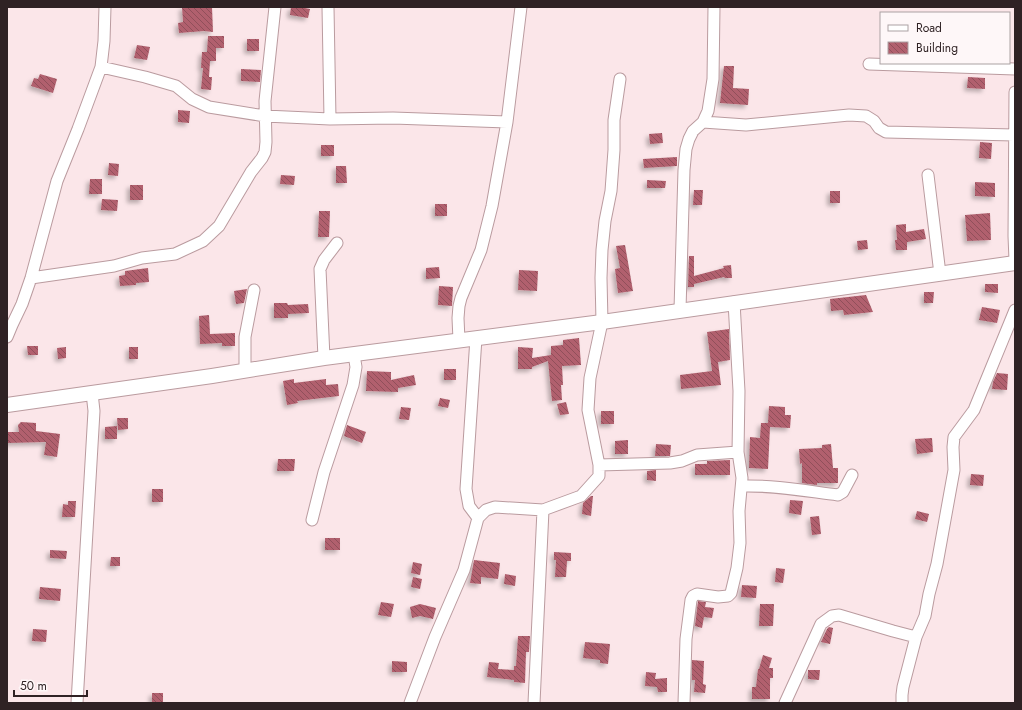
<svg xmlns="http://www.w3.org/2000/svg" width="1022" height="710" viewBox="0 0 1022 710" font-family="Jost,sans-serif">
<defs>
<pattern id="building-back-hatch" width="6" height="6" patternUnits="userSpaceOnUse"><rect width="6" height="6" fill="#b1606e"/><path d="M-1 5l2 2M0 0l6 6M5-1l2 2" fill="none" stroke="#904f5a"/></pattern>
<filter id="shadow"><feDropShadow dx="-3" dy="3" stdDeviation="2" flood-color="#0004"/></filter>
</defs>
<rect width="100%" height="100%" fill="#fbe6e9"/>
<!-- building -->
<path fill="url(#building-back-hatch)" filter="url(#shadow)" d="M182,7H212L213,32L204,31L179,33L178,23L183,22Z
M291,7H305V8L310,9L308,18L290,15Z
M208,36H224V48H216V61H210L209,77H212L211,90L201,89L203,68H201L202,52H207Z
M247,39H259V51H247Z
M137,45L150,47L147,60L134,58Z
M724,66H734L733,88L749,89L748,105L720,103Z
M241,69L261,70L260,82L241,81Z
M40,74L57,79L53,93L31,86L34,78L38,79Z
M968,77L985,78V89L967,88Z
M178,110L190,111L189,123L178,122Z
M662,133L663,143L650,144L649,134Z
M980,142L992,143L991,159L979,158Z
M321,145H334V156H321Z
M677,157V166L644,168L643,159Z
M109,163L119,164L118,176L108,175Z
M336,166H346L347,183H336Z
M281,175L295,176L294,185L280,184Z
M90,179H102V194H89Z
M647,180L666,181L665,188H647Z
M975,182L995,183V197L975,196Z
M130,185H143V200H130Z
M694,190H703L702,205H693Z
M830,191H840V203H830Z
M102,199L118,200L117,211L101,210Z
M435,204H447V216H435Z
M319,211H330L329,237H318Z
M990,213L991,240L967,241L965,215Z
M906,224V232L924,229L926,239L907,242V250H896L895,240H897L896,225Z
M867,240L868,249L858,250L857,241Z
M625,245L633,291L618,293L615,269L620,268L616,246Z
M689,256H694V276L724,268L723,266L731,265L732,278H725L724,277L694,284V287H688Z
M439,267L440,278L426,279V268Z
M148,268L149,282L136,283V285L120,286L119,276L125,275V271Z
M519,270L538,271L537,291L518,290Z
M985,284H998V293L985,292Z
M439,286L453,287L452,306L438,305Z
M247,289L244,303L236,304L234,291Z
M924,292H934L933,303H924Z
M866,295L873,312L844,315L843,310L831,311L830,299Z
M274,303H287L288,305L308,304L309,313L288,314V318H274Z
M982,307L1000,310L997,323L979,320Z
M209,315L210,334L235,333V346H222V343L200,344L199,316Z
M729,329L730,360L718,362L721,385L681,389L680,375L712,371L707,332Z
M579,338L581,365L562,366L563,385H561L562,400L552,401L548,361L532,367V369H518V347L533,348L532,358L551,355V346L563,345V340Z
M27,346H38V355H28Z
M66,347V358L58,359L57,348Z
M129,347H138V359H129Z
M444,369H456V380H444Z
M367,371L391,372V380L414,375L416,385L398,388V392L366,391Z
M997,373L1008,374L1007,390L992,389L993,382Z
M294,379V383L326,379V385L338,384L339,396L297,401L298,403L287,405L283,381Z
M440,398L450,400L448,408L438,406Z
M566,402L569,414L560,415L557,404Z
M769,406L785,407V415H791L790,428L770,427L768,469L749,468L750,437L760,438L761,423H768Z
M401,407L411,408L409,420L399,419Z
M601,411H614V424H601Z
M117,418H128V429L118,430Z
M21,422L36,423V431L60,434L57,457L44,455L46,442L7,443V432H19L18,425Z
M347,425L366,432L362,443L344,436Z
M117,426V439H105V427Z
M932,438L933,452L917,454L915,439Z
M628,440V454H615V441Z
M656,444L671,445L670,456H655Z
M831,444L833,468H838V483H817V485L802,483V463L800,464L799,449L822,448V445Z
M278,459H295L294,471H277Z
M730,460V475H695V464H707V461Z
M656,470V481L647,480V471Z
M971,474L984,475L983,486L970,485Z
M152,489H163V502H152Z
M591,496H593L591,516L582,514L583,503Z
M790,500L803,501L801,515L789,513Z
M68,501H76L75,517H62L63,504L68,505Z
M917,511L929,514L927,522L915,519Z
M819,516L821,534L812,535L810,517Z
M325,538H340V550H325Z
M50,550L67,551L66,559L50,558Z
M554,552L571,553V561H567L566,577H555L556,560H554Z
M111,557H120V566H110Z
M474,560L500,563L498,579L481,577V584L470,583Z
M413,562L422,564L420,575L411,573Z
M776,568L785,569L783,583L775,582Z
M505,574L516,576L515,586L504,584Z
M413,577L422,579L420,589L411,587Z
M742,585L757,586L756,598L741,597Z
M40,587L61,589L60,601L39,599Z
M698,601L706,602L705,607L714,608L712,618L704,617L702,628L695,626Z
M381,602L394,604L391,617L378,615Z
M420,604L436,608L433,619L420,616L412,618L410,607Z
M760,604H774L773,626H759Z
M829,627L833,628L830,644L821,642L827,629Z
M33,629L47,630L46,642L32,641Z
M518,636H530L529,652H526L525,683L514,682V680L487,677L489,662L499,663L498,669L514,670V666H516Z
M585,642L610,644L608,664L600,663V660L583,658Z
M763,655L772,658L769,668H773V678H770V699H752V687H756L758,669H759Z
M692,660L704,661L703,684L706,685L705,693L694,692L695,680H692Z
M392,661L407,662V672H392Z
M808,670H820L819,680L808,679Z
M646,672L656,673L655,679L667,678V692H658L657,687L645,686Z
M152,693H163V703H152Z"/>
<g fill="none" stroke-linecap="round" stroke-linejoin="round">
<defs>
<path id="minor" d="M328,7L330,119
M869,64L1015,69
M101,67L145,77L176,86L192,99L209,107L265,116L330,119L393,118L507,122
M1015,92L1014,236L1015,260
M703,122L746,125L849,115L866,116L874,121L879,128L886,132L1014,135
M928,175L940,274
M31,278L114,266L142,258L175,254L203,241L219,226L251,172L262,158L265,152L266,142L265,101L275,7
M680,310L684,170L686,149L689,139L693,131L703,122L708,111L713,79L714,7
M7,337L12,325L22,304L31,278L57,181L78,129L101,67L104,41L105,7
M476,338L466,489L469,506L478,518
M459,340L458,318L459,306L461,298L481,250L492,206L507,122L521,7
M324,358L320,269L324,260L337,243
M245,371V337L254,290
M599,465L670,463L682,461L697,455L738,452
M742,486C774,485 806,491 838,495L843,492L852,475
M312,520L324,472L353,385L356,367L354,355
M77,703L94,411L92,393
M410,703L435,637L464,570L478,518L486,510L495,507L543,510
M534,703L543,510L581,496L599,476V465L588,410L590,378L602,322L601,278L602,250L605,221L611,191L614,150V120L620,79
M684,703L686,639L691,600L693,596L697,594L718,597L728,596L731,593L737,568L740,543L739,511L742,478L738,452L739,391L734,302
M785,703L821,624L832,616L839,615L893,631L916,637L925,616L929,594L937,564L954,470L953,447L954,437L974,410L1015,310
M902,703V695L903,687L916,637"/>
<path id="tertiary" d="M7,405L212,376L324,358L602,322L1015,263"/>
</defs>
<!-- minor casing -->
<use href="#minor" stroke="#ba9b9f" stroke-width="13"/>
<!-- tertiary casing -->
<use href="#tertiary" stroke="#ba9b9f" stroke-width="16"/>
<!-- minor -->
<use href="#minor" stroke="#fff" stroke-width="11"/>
<!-- tertiary -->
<use href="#tertiary" stroke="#fff" stroke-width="14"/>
</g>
<!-- border -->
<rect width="1022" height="710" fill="none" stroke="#2f2224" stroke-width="16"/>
<!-- legend -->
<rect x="880" y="12" width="130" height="52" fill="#fef7f8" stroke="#aba2a3"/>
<rect x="888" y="25" width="20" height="6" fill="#ffffff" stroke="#aba2a3"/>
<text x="916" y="32" font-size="12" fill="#2f2224">Road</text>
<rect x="888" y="42" width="20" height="12" fill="url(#building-back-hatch)" stroke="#aba2a3"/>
<text x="916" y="52" font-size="12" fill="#2f2224">Building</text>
<!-- scale -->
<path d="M14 690v6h73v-6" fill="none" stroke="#2f2224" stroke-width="2"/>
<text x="20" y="690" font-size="12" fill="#2f2224" stroke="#fef7f8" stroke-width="3" paint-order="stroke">50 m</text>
</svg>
